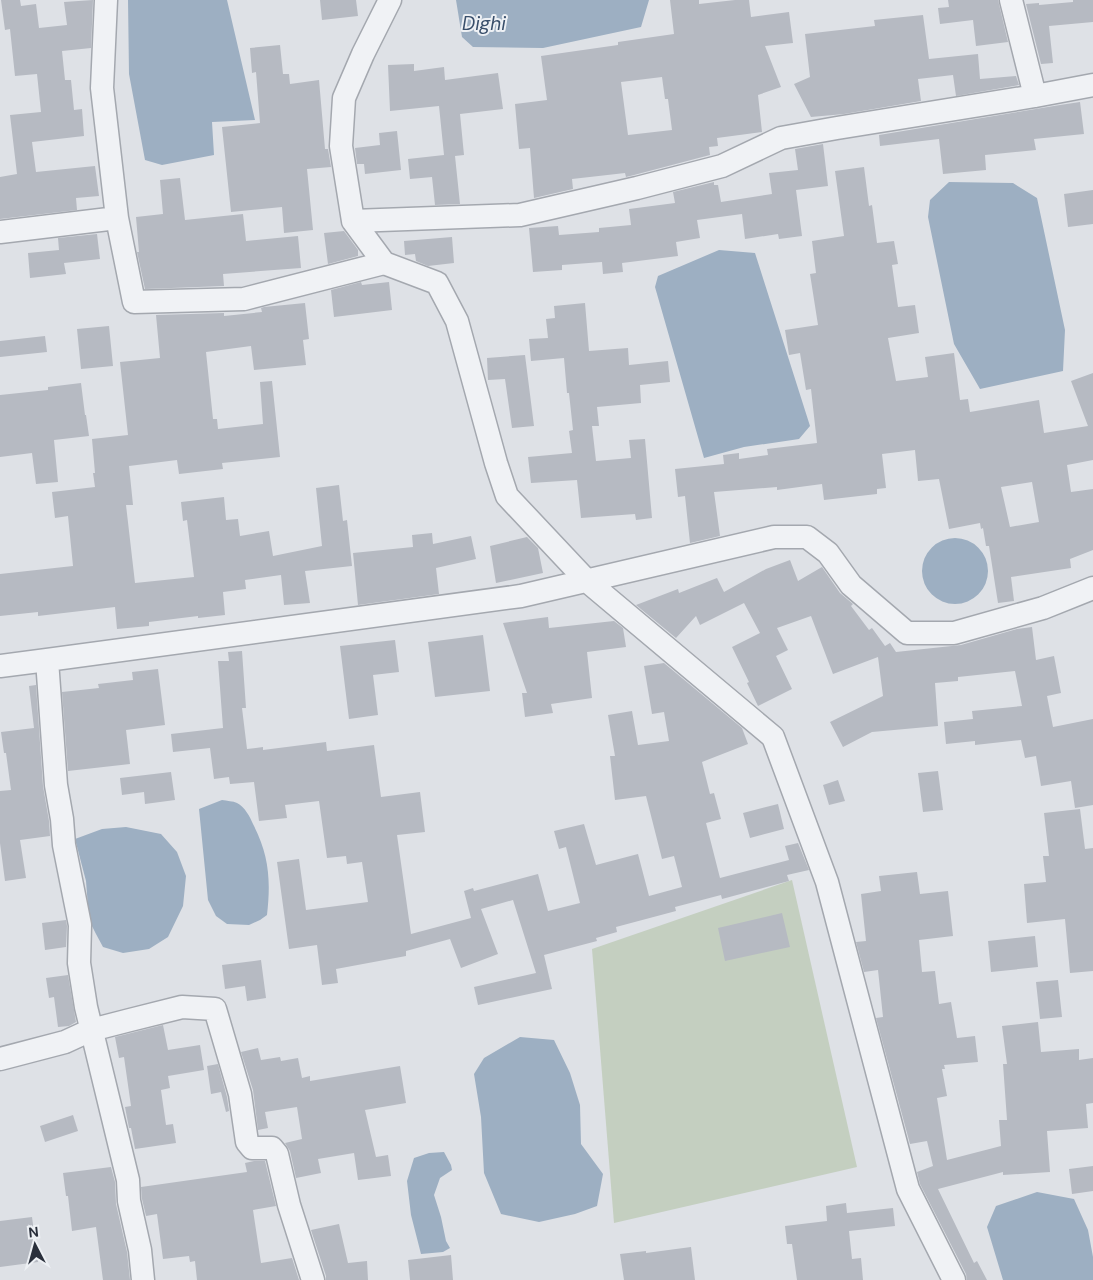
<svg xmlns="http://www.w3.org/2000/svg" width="1093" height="1280" viewBox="0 0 1093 1280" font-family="'DM Sans',sans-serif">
<rect width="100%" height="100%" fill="#dee1e6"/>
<!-- green -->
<path fill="#c4cfc0" d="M792,880L857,1167L614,1223L592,949Z"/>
<!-- water -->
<path fill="#9dafc2" d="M128,0H227L255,120L212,122L214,155L162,165L145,160L129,74Z
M456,0H649L641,27L543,48L473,47L462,37Z
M949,182L1013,183L1037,198L1065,330L1063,371L980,389L954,344L928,217L930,200Z
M719,250L755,253L810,426L799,439L744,447L704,458L655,287L658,276Z
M922 571a33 33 0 1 1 66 0a33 33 0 1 1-66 0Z
M222,800C227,801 233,801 237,803C245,807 250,817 253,824C269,855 271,880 267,915L260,920L249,925L227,924L216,916L208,900L199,809Z
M126,827L161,834L177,852L186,876L183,906L168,937L149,949L123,953L103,947L96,934L89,920L86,881L75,839L102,829Z
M520,1037L554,1040L570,1073L580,1105L581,1144L603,1174L597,1206L575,1214L539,1222L501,1214L484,1173L481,1117L474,1074L484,1058Z
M444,1152L451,1165L452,1170L440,1178L434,1195L441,1217L446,1241L450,1248L443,1252L421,1254L411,1215L407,1181L414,1158L429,1153Z
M1037,1192L1074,1199L1088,1230L1093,1257V1280H1003L987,1227L996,1206Z"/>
<!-- building -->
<path fill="#b6bac2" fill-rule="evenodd" d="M1,0H20L21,6L36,4L39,28L67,25L64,2L93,0L91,48L62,51L65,80H71L74,110L82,109L84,136L32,142L36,172L95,166L99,196L76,198L77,210L0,219V177L17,174L10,115L41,112L37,74L15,76L10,29L5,30Z
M320,0H356L358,16L322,20Z
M670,0H699V4L735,0H749L751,17L789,12L793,43L765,46L781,87L758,95L762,132L717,138L718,146L709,147L710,155L634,175L626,177L625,173L572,179L573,189L534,198L530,148L519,149L515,104L547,100L541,56L618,45V42L674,34ZM662,77L665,99H668L672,130L628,135L621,82Z
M948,0H998L1008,42L976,46L973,20L940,24L938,8L949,7Z
M1073,0H1093V22L1049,26L1053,63L1041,64L1026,4L1039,3V5L1073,2Z
M923,15L929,59L978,54L980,79L1016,76L1019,85L956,96L953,75L918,79L921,101L844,114L811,117L794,84L810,77L805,34L875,26L874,20Z
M280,45L283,74H289L290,84L319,80L325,149H328L331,167L307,169L313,230L284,233L282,207L231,212L222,127L260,123L256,72L252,73L250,48Z
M414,64V71L444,67L445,80L498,73L503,109L460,114L464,155L455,156L460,204L435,205L432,177L410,179L408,159L444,155L439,106L390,111L388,65Z
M1080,102L1084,134L1034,139L1036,150L985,155L986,170L943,174L939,139L880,146L879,135L1060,105Z
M397,131L401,170L365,174L364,164H357L355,148L380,145L379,133Z
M823,144L828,186L796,190L802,236L779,239L778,234L745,239L742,214L697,220L700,238L676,242L678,256L622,263L623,272L603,274L602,262L562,265V270L533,272L529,228L558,226L559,235L599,232V228L631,225L629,209L675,203L673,192L714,182V185H718L721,202L772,194L769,173L798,170L795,149Z
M864,167L869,206L872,205L877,243L894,241L898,264L892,265L898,307L915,305L919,333L888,338L896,381L928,377L925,357L954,353L960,400L968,399L970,412L1039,400L1044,433L1088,426L1071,381L1093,373V460L1067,465L1071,492L1093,489V550L1070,559L1071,568L1011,577L1014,601L998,603L989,546H986L983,528L981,529L980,523L949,529L939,479L918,481L915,450L882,454L886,488L877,489V494L824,500L822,484L777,490V487L714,492L720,536L690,543L685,496L678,497L675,469L724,464L723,455L739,453V459L768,455L767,449L817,443L811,389L806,390L800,353L789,355L785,330L818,325L810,274L816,273L812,241L844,236L835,171ZM1032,482L1039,522L1010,527L1001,487Z
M180,178L185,220L243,214L246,241L298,236L301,268L223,274L224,286L145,289L137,252H139L136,217L163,214L160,180Z
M1093,190V224L1068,227L1064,194Z
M344,231L358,250V256L328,264L324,233Z
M97,234L100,259L64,263L66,274L30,278L28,253L59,250L58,238Z
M452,237L454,263L428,266L416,261L415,254L405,255L404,241Z
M361,282L362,285L389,282L392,310L334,317L331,290Z
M305,303L309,339L303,340L306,365L254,370L251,346L206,352L213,419H217L218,429L263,424L260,382L272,381L280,457L222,463L223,469L179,474L177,460L129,466L133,505H126L135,583L194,577L187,520L183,521L181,502L224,497L226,520L238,519L240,536L269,531L273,556L322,546L316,488L339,485L343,521L347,520L352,566L305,571L310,603L284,605L281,575L245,580L246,589L223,592L225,615L198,618V616L149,622V626L117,629L115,607L38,616V612L0,616V574L73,566L68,516L55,518L52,492L95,487L93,473H95L92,439L128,435L120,362L160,358L156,315L224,313V316L262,312L261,308L264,307Z
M585,303L589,351L628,348L629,365L668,361L670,382L640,385L641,403L597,407L599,426H592L596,461L631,458L629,440L645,439L652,518L636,520L635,514L581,518L577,480L531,483L528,457L572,453L569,431L573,430L569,393H567L564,358L531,361L529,339L548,338L546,319L555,318L554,306Z
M109,326L113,366L81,369L77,329Z
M45,336L47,352L0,357V341Z
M525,355L534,426L512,428L505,379L488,380L487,358Z
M81,383L85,415H86L89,436L54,440L58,482L36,484L32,453L0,457V395L48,390V387Z
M432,533L433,544L471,536L476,559L436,568L439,594L358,605L353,553L413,547L412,535Z
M527,537L538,548L543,573L496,583L490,546Z
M790,560L798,581L822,567L840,593L853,604L851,606L869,630L872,628L885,646L890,643L896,652L961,645L1017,629L1032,627L1036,660L1054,656L1061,693L1047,696L1053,727L1093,719V805L1075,808L1071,781L1041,786L1036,756L1025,758L1021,740L975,745V741L946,744L944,722L973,719L972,711L1022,706L1015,671L958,677V681L935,683L938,726L872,732L843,747L830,722L883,696L878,657L833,674L811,616L777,628L788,650L776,656L792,689L758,706L747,683L749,682L732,647L760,633L744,603L700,625L696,616L676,638L636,605L678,589L679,593L717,578L724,592L766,569Z
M548,617L549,628L614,621L623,628L626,647L587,652L592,698L551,704L553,713L525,717L522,693H527L503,623Z
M483,635L490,691L435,697L428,642Z
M395,640L399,672L373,675L378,715L349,719L340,646Z
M242,651L246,708H242L247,749L263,747V750L326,742L327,751L374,745L381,797L420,792L425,832L397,835L411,934L471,918L464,891L473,888L474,891L538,874L548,911L580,903L566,847L559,849L554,831L584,824L596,865L638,854L649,896L682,887L674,856L662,859L646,796L615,800L610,756H615L608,715L632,711L638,745L669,741L664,712L652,714L644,666L664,663L742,728L748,744L702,762L710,794L714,793L721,819L706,823L720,878L789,860L785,846L798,843L809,870L787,875L789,881L722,899L721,895L675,907L676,911L616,927L617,932L596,938L597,941L544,955L552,989L478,1005L474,987L536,973L513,900L481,909L498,954L461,968L450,939L406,951V956L336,969L338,983L322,985L317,945L289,949L277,862L299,859L306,910L368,902L362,862L347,864L346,856L327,858L319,801L285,805L287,818L259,821L254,782L230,784L229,777L214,779L210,748L173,752L171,734L223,728L218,661H229L228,652Z
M158,669L165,725L126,730L130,764L68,771L62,692L99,688L98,684L133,680L132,672Z
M36,685L43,786L49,821L50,836L20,840L26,878L5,881L0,843V791L11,790L6,753H4L1,732L34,728L29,686Z
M938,771L943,810L923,812L918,773Z
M171,772L175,800L145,804L144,792L122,795L120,778Z
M838,780L845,801L829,805L823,785Z
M778,804L784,829L750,838L743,813Z
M1080,809L1085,849L1093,848V971L1070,973L1065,919L1027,923L1024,884L1046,882L1043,856H1049L1044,813Z
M917,872L920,894L948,891L953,936L919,940L922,972L935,971L939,1004L951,1002L957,1038L975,1036L978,1062L944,1065L945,1069H942L947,1096L937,1098L947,1160L1001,1146L999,1120H1007L1003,1064H1007L1002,1026L1038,1022L1041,1052L1079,1049V1060L1093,1058V1103L1086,1104L1088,1128L1047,1131L1050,1172L1003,1175V1172L938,1189L974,1263L977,1261L987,1280H967L966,1274L920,1184L917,1172L933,1166L927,1141L910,1144L876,1018L883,1017L878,970L864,972L856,942L866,941L861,894L881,891L879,876Z
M782,913L790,947L725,961L718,928Z
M66,920L67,926L66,947L45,950L42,923Z
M1035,936L1038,967L991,972L988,941Z
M261,960L266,998L247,1001L245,986L225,989L222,965Z
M68,975L76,1022L69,1026L58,1027L54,997L49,998L46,978Z
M1058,980L1062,1017L1040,1019L1036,982Z
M163,1025L168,1050L200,1045L204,1070L168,1076L170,1088L161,1090L166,1125L173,1124L176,1143L135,1149L131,1128H129L125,1107L131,1106L124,1057L119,1058L115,1037Z
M258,1048L261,1060L280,1057L281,1061L298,1058L302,1078L310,1076V1081L400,1066L406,1103L365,1110L376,1157L388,1155L391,1176L358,1180L354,1153L318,1159L321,1173L296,1178L290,1151L285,1143L302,1139L297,1107L265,1112L268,1128L258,1130L253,1090L241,1052Z
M218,1064L227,1097L229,1111L226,1112L221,1092L211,1094L207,1066Z
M73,1115L78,1131L45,1142L40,1126Z
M254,1161H265L276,1206L253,1210L261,1263L292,1258L299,1280H197L195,1261L190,1262L189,1256L163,1259L157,1214L146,1216L142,1199L141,1187L247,1172L245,1163Z
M1093,1166V1191L1072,1194L1069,1169Z
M111,1167L115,1182L116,1204L127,1252L130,1280H103L96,1227L72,1231L68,1196H66L63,1173Z
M846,1203L847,1213L893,1208L895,1226L849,1231L852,1259L861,1258L863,1280H797L792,1244H787L785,1226L827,1221L826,1206Z
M32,1217L38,1262L0,1267V1221Z
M339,1224L348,1263L367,1261L368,1280H326V1276L311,1230Z
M691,1247L695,1280H624L620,1254L646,1251V1253Z
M451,1255L453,1280H410L408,1260Z"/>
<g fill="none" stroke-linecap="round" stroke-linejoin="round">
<defs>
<path id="minor" d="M106,0L102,88L117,218L134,302L244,299L384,263
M390,0L363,54L344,98L341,146L353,221L384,263L437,283L457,321L496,463L507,496L587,581L773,737L827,882L908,1189L954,1280
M1011,0L1035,96
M353,221L520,215L637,188L722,166L781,138L837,128L1035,96L1093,85
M0,232L117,218
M47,660L56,785L62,819L64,845L80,925L79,963L86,1007L128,1180L129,1201L140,1250L143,1280
M0,666L47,660L521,596L774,537H807L828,553L851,585L907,633H954L1043,608L1093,588
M0,1059L65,1042L91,1030L130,1020L182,1007L215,1009L240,1094L247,1142L252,1148H272L277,1154L289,1205L313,1280"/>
</defs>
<!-- minor casing -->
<use href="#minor" stroke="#a4a8af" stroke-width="25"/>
<!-- minor -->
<use href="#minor" stroke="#f0f2f5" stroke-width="22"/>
</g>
<g text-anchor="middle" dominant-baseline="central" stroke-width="4" stroke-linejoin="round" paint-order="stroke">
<!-- water labels -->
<g font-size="19" font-style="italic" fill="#384e6a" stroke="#edf0f4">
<text x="484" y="23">Dighi</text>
</g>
</g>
<!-- north arrow -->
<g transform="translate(35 1245) rotate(354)" stroke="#edf0f4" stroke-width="4" paint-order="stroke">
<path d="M0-4L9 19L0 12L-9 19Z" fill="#292f3b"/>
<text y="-8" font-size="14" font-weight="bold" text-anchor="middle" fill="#292f3b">N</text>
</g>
</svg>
